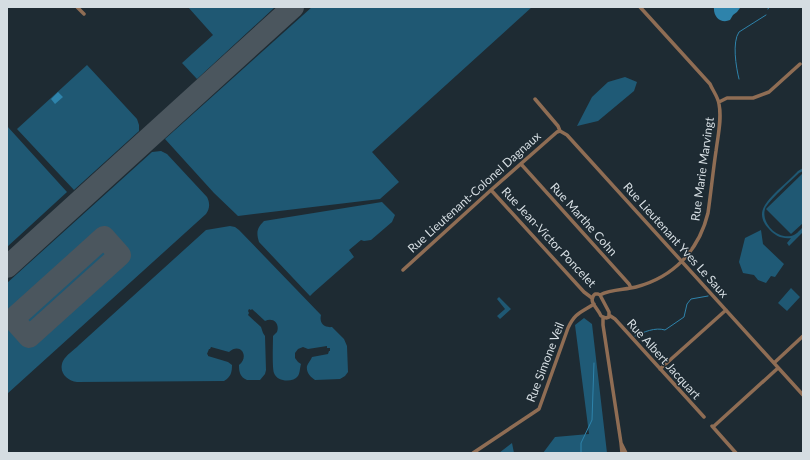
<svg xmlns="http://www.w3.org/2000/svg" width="810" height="460" viewBox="0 0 810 460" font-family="Lato,sans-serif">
<rect width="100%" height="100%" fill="#1e2b33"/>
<!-- green -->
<path fill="#1f5873" d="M188,7H275L197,79L182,63L213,35Z
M312,7H532L372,152L399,182L380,199L238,216L214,193L165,139Z
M87,65L137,119L139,125V131L74,190L17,129Z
M7,126L67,192L7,247Z
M161,151L167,154L207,197C210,203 210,208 206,214L7,394V283L152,152Z
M803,168V171L799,173C792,180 768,201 765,209C761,222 776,239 791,236C796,235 799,231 803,227V232L789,246L787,243L791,238C782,239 775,236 769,229C754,213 766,202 778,190C785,184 792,177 798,171Z
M803,173V223L791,234L766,209Z
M382,202L395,215L392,222L371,240L364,241L361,240L349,250L354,257L313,293L310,296L259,242C256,232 257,228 264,221Z
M230,226L235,227L239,230L321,315C319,323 324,328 332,327L344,339L347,346L348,372L345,376L340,379L315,380C310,377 306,372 307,366C308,363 311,360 312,357L328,354L329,351H330V348H327V346L308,349L303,347L298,349L295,353V358L298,362L301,364C300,367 300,373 298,376C293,383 277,382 274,373C272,367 273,344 273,336L277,332C280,323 273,317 265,321L252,309L251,310L249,309L248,311L249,313L248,315L261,327L263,333L265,336L266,370L265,374L260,380H247C240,377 239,372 239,365C250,356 240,342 229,352L211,347L210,349H209L207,354L208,355V356L228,362L232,365C232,372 231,377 224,381L77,382C67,381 58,372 63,361C66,355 74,350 79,345L206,230Z
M791,288L800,297L787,311L778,303Z
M499,297L511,309L500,319L497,316L505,309L497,299Z"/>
<!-- forest -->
<path fill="#1f5a76" d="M625,77L637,82L634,91L598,121L577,126L592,97L608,82Z
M761,230L763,244L784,264L775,277L771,276L766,283L758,280L754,275L743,273L739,262L745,238Z
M584,318L592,324L607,453H543L555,437L589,434L575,325Z
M512,443L514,453H499Z"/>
<!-- water -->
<path fill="#2e83ab" d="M714,7H739L740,8L737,12L733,15L730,20C721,24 713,17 714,7Z
M58,92L63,97L55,104L51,99Z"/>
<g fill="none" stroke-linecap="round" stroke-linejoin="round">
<!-- stream -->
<path stroke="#2e83ab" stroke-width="1" d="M768,9L769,7
M739,79C736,67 732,42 739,32L766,15
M635,336C644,332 655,327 665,330L684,317L687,304L691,299L708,296
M581,453V443L592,420L594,363"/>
<!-- runway -->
<path stroke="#4b565e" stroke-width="22" d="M104,237L120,255L29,337L13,319Z
M7,267L293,7"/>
<!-- minor -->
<path stroke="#8f6d54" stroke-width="3.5" d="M77,7L84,14
M535,99L558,126L560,131L567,135L803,395
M719,102L727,98H753L769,92L800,64
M521,164L629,284L631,288
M491,190L584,292L592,298
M403,270L491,190L557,132L560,131
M595,294H598L600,295L609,312V317L606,318L601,316C598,308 587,301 595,294Z
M600,295C611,289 624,290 636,287C674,277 699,250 708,213C711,192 713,171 716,151C718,135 722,119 719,104C718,97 713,91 710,84L640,7
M609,315L615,319L704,417
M603,318V325L621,443L622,453
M774,363L803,336
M660,369L726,310
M712,426L736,453
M713,427L778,368
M621,443L626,453
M473,453L539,409L568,328C575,313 580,313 594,304"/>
</g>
<g text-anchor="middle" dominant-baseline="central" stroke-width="3" stroke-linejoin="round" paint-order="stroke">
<!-- street labels -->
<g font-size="12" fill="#d5dde2" stroke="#1e2b33">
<text transform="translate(702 169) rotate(-82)">Rue Marie Marvingt</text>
<text transform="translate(474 192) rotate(-42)">Rue Lieutenant-Colonel Dagnaux</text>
<text transform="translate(584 219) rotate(48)">Rue Marthe Cohn</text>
<text transform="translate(549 237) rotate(47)">Rue Jean-Victor Poncelet</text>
<text transform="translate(676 240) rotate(48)">Rue Lieutenant Yves Le Saux</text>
<text transform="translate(664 359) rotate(48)">Rue Albert Jacquart</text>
<text transform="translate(545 362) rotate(-69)">Rue Simone Veil</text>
</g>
</g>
<!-- border -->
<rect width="810" height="460" fill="none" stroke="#d5dde2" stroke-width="16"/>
</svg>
